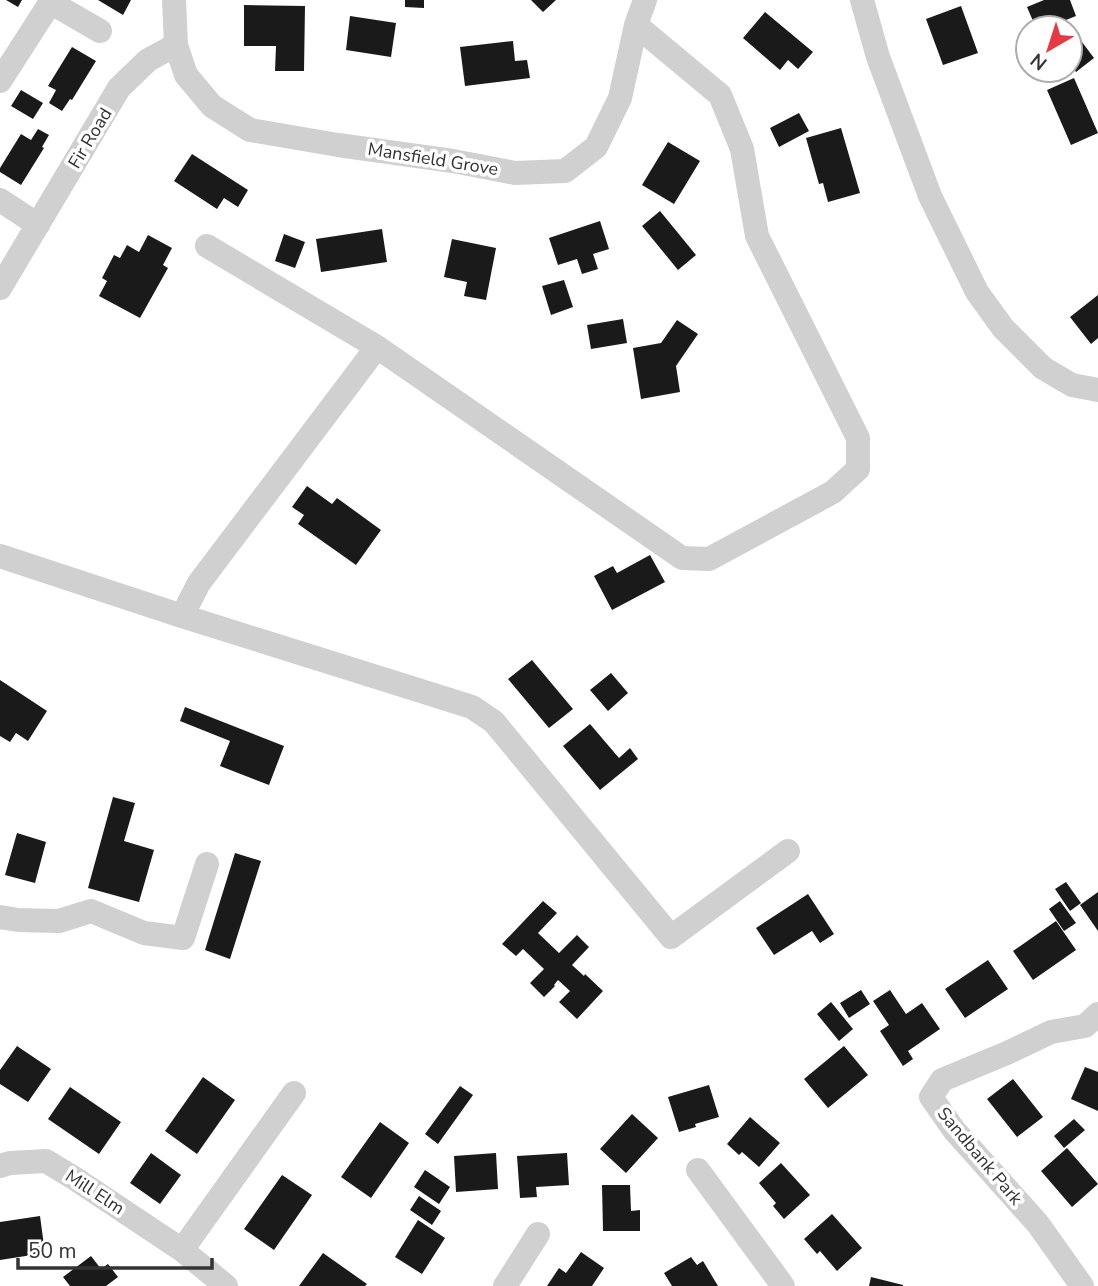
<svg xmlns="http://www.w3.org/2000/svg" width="1098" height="1286" viewBox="0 0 1098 1286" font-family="'Nunito Sans',sans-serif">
<rect width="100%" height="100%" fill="#fff"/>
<!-- building -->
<path fill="#1a1a1a" d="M6,0H22L18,7Z
M98,0H131L123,15Z
M405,0H424V8L405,7Z
M531,0H556L543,12Z
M1044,0H1070L1076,16L1046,28H1036L1027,7Z
M244,5L305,6L304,71H275L276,46H244Z
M961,6L978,53L943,65L926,19Z
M765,12L813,52L798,69L788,60L780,70L743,38Z
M350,16L396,23L391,57L346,50Z
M513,41L515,61L527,60L530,78L465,86L460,47Z
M1082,42L1094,58L1076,72L1070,64V51Z
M72,47L96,61L72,100L70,99L62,111L49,103L56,90L48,86Z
M1074,78L1098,133L1071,145L1047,90Z
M21,90L43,103L33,119L11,106Z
M799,113L809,131L779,147L770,128Z
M841,128L860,193L828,202L823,183L819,184L806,138Z
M38,129L49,135L42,147L44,148L21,185L0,172V168L21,134L31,140Z
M668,142L700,161L674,204L642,185Z
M192,154L248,190L238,207L224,198L217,209L174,181Z
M660,211L696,255L678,270L642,226Z
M600,221L609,249L593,254L598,269L582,274L577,259L558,265L549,238Z
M382,229L387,262L321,272L316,239Z
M284,234L305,242L295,268L275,261Z
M148,235L172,248L163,265L168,268L140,318L99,296L107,281L102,278L114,255L120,258L127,245L139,252Z
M452,239L496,248L486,300L464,296L467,282L444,277Z
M564,280L573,307L551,315L542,286Z
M1098,295V338L1091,344L1070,317Z
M623,319L627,343L591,349L587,325Z
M677,320L698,334L676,366L680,392L641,399L633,348L661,343Z
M307,486L332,504L337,498L381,530L356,565L298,524L304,515L292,507Z
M650,555L665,582L612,610L594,576L613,566L617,573Z
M532,660L573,709L549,728L508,679Z
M611,673L628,693L608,711L590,690Z
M0,680L47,711L28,741L16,733L10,742L0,736Z
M185,707L284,746L269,785L220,766L230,741L180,721Z
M590,724L619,758L630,748L638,759L600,790L563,746Z
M113,797L135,803L124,841L154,850L139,902L88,888Z
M17,833L46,842L35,883L5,875Z
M235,853L261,861L230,959L205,950Z
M1066,882L1081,903L1070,911L1055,889Z
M1098,892V931L1080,905Z
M808,894L834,934L820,943L812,931L774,955L756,928Z
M543,901L557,913L538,933L559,953L577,935L589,947L572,965L584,976L585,974L603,991L577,1019L559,1002L570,991L558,980L554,985L555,986L544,997L530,983L544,969L523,949L516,956L502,944Z
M1060,901L1076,923L1064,931L1049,909Z
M1056,921L1076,950L1033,980L1013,951Z
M988,960L1008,989L965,1018L945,989Z
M861,990L870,1004L849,1018L840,1003Z
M890,990L906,1014L922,1003L940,1029L908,1051L913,1059L903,1066L880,1031L889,1025L873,1001Z
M831,1002L853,1029L839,1041L817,1014Z
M17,1046L51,1069L28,1102L0,1084V1070Z
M844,1046L868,1075L828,1108L804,1079Z
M1085,1067L1098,1072V1111L1071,1099Z
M203,1077L235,1100L197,1154L165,1131Z
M1013,1079L1043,1117L1017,1137L987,1099Z
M709,1085L719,1117L695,1124L696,1127L679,1132L668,1097Z
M460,1086L473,1095L438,1144L425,1134Z
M70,1087L121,1122L99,1154L48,1119Z
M632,1114L658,1138L626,1173L600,1149Z
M750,1117L780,1143L759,1167L742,1152L739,1155L727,1144Z
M1074,1119L1085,1130L1064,1148L1054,1136Z
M380,1122L409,1143L371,1198L341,1177Z
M1067,1148L1098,1184L1072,1207L1041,1171Z
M151,1153L181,1175L160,1204L130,1183Z
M496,1153L498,1189L456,1192L454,1156Z
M567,1153L569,1185L536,1187L537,1197L520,1198L517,1156Z
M781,1163L810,1195L784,1219L773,1206L776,1203L759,1183Z
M425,1170L450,1187L439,1204L414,1187Z
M282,1175L312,1195L274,1250L244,1229Z
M602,1185H630L631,1211L640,1210V1231H603Z
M419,1196L441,1211L432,1225L410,1210Z
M832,1214L862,1248L837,1271L820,1251L817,1254L804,1239Z
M40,1216L45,1253L0,1260V1222Z
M418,1220L445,1238L422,1274L395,1257Z
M581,1252L604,1268L592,1286H547L559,1268L566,1273Z
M323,1253L367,1284L365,1286H299Z
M91,1256L101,1269L108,1264L118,1277L106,1286H70L63,1277Z
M691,1257L697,1265L703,1261L718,1286H672L664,1273Z
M871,1277L903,1285V1286H869Z"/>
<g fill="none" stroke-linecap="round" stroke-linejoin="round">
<!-- minor -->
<path stroke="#d0d0d0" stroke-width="24" d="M174,0L176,45L186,75L212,106L250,130L338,145L453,161L515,173L565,171L596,147L620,98L636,25L645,0
M862,0L878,57L930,196L977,292L1003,328L1043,368L1072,385L1098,390
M50,2L100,31
M0,81L52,0
M0,200L38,225
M207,246L377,347L682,558L709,559L833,492L858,469V438L757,236L742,149L720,95L636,25
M0,288L119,88L148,60L176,45
M0,556L182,616L472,707L494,722L671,937L788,851
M182,616L199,583L377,347
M0,917L18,920L59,921L91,911L144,933L183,938L207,864
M0,1166L10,1163L46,1161L74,1178L182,1250L226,1286
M698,1170L783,1286
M182,1250L294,1093
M505,1286L538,1234
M1082,1286L1038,1224L954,1130L931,1097L942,1080L1007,1053L1051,1032L1085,1026L1098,1014"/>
</g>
<g text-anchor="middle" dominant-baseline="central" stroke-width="7" stroke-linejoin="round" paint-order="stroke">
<!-- street labels -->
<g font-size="18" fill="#333" stroke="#fff">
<text transform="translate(90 138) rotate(-59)">Fir Road</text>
<text transform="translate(433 159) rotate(9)">Mansfield Grove</text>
<text transform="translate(980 1156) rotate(50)">Sandbank Park</text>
<text transform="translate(95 1192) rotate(33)">Mill Elm</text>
</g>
</g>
<!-- north arrow -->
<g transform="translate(1049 49) rotate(219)"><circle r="33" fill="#ffffff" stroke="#adadad" stroke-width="2"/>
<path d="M0-5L12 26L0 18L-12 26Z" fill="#e63946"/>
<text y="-10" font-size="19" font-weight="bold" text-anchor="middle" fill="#333333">N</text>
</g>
<!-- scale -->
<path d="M18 1258v10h194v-10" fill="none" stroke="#333333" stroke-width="3.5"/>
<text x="28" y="1258" font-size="21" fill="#333333" stroke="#ffffff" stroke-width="5" paint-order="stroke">50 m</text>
</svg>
